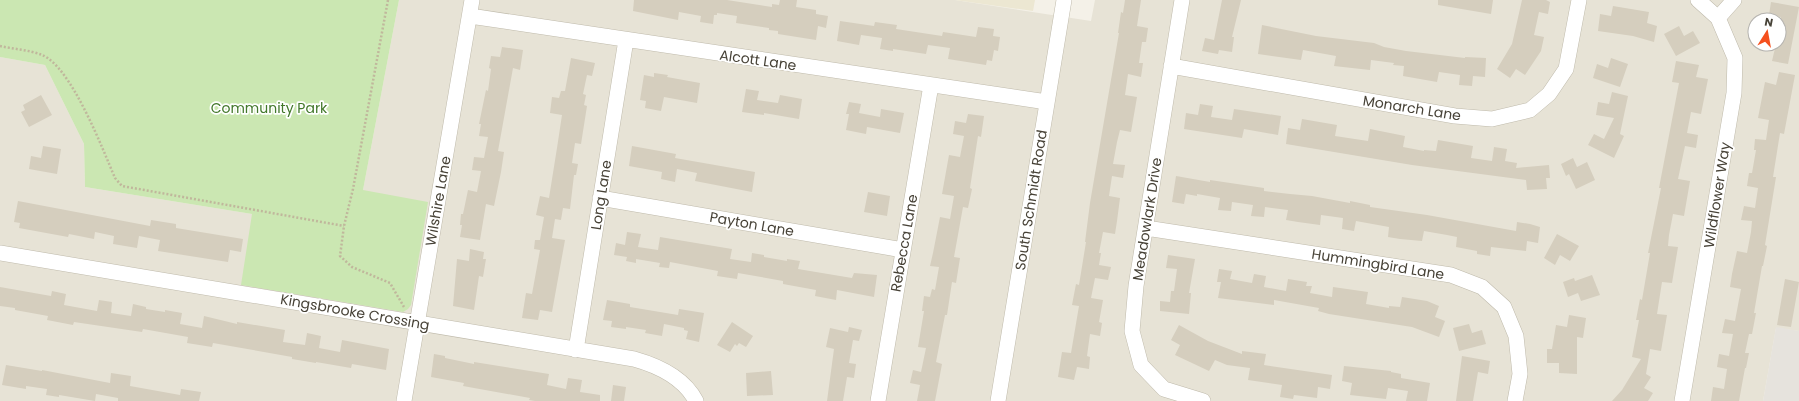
<svg xmlns="http://www.w3.org/2000/svg" width="1799" height="401" viewBox="0 0 1799 401" font-family="Poppins,sans-serif">
<rect width="100%" height="100%" fill="#f4f1e8"/>
<!-- residential -->
<path fill="#e7e3d6" fill-rule="evenodd" d="M399,0H955L1091,21L1095,0H1799V331L1776,328L1763,401H0V57L45,65L84,144L85,187L252,214L363,190ZM1755,20H1779V44H1755Z"/>
<!-- industrial -->
<path fill="#e6e3dd" d="M1776,327L1799,331V401H1763Z"/>
<!-- education -->
<path fill="#ece7d2" d="M955,0H1035L1033,11Z"/>
<!-- green -->
<path fill="#cbe7b2" d="M0,0H399L363,190L428,202L411,305L408,309L403,312L241,285L252,214L85,187L84,144L45,65L0,57Z"/>
<!-- building -->
<path fill="#d5cebe" d="M634,0H727L772,7V4L779,5L780,0H797L796,7L816,10V14L828,16L826,28L818,26L816,40L778,34V31L769,30V28L736,23L737,16L717,13V15H714L713,24L700,22L701,16L679,12L678,20L633,11Z
M1125,0H1141L1137,26L1148,28L1146,42H1142L1139,63H1143L1141,77L1128,74L1125,95L1137,97L1131,132L1120,130L1117,142L1113,164L1125,165L1123,178L1112,176L1109,196L1120,198L1117,221L1115,234L1103,232L1099,253H1101L1099,265L1111,267L1108,280L1095,278L1091,298L1103,300L1099,322L1102,323L1100,336L1090,334L1087,356L1090,357L1089,369L1077,367L1074,380L1058,377L1062,352L1071,353L1079,306L1072,305L1076,284L1079,285L1086,242H1085L1090,203L1119,33H1118L1121,12L1123,13Z
M1222,0H1241L1232,37H1234L1232,52L1219,50L1218,54L1202,51L1205,38L1214,40Z
M1438,0H1493L1491,14L1438,5Z
M1522,0H1546L1550,2L1548,14L1539,12L1534,35L1544,37L1541,51L1525,75L1516,69L1510,78L1497,69L1512,44Z
M1771,2L1799,7L1788,64L1772,61L1776,44H1779L1781,17L1769,15Z
M1613,6L1649,12L1647,23L1657,26L1654,42L1633,36L1598,31L1600,14L1611,16Z
M840,21L874,26L875,22L897,25L896,29L942,36L943,32L976,37L978,27L994,29L993,36L1000,37L998,51L994,50L992,61L987,60L986,65L948,59L950,48L928,45L926,54L893,49V51L880,49L882,38L861,35L859,45L837,41Z
M1262,25L1316,36L1374,43L1384,47L1406,51L1465,58V57L1486,58L1485,77L1473,76L1472,86L1459,85L1460,75L1439,72L1437,82L1403,76L1404,66L1393,65L1394,63L1371,60L1370,70L1334,66L1336,56L1303,50L1301,60L1258,54Z
M1679,26L1684,36L1693,31L1700,43L1676,56L1664,34Z
M502,47L523,50L520,70L513,68L498,151L504,152L501,172L494,206L486,204L480,240L460,237L462,225H460L461,214H463L468,190L477,192L481,171L472,170L474,157L484,158L488,137L479,136L481,124H479L486,90L488,91L491,69L489,68L491,56L500,57Z
M571,58L595,63L592,76L587,75L583,94L586,95L584,105L587,106L581,144L575,143L572,163L578,164L576,175H574L570,209L563,208L561,220L555,219L552,238L565,240L552,312L540,310L538,320L522,318L526,293L532,294L540,250L534,249L535,240H540L544,217L536,215L540,196L549,198L557,148L562,115L550,113L552,97L559,98L561,91H565Z
M1611,58L1628,64L1620,87L1593,78L1597,64L1608,68Z
M1676,61L1699,65L1696,77L1708,79L1701,114L1691,112L1687,133L1698,135L1696,148L1685,146L1678,179L1690,181L1684,216L1673,214L1669,235L1668,246L1678,247L1672,283L1662,282L1657,314L1667,315L1661,351L1650,349L1646,374L1651,377L1644,388L1653,393L1648,401H1612L1622,390L1641,359L1632,357L1639,320H1636L1640,299L1642,300L1650,253H1648L1661,188H1659L1679,83L1672,82Z
M1779,72L1795,75L1784,134L1780,133L1773,177H1776L1765,245L1767,246L1763,266H1762L1754,313H1756L1752,334H1749L1745,353H1749L1746,368H1745L1739,401H1711L1713,387L1724,389L1727,369L1717,367L1719,354L1729,356L1733,334L1722,333L1725,319L1735,321L1741,289L1730,287L1732,274L1737,251L1747,253L1751,232L1752,221L1741,220L1744,206L1755,208L1758,188L1747,186L1749,173H1752L1756,150H1754L1755,139L1766,140L1769,120L1758,118L1765,82L1776,85Z
M654,73L668,75L667,77L700,83L697,103L664,97L661,111L645,108L646,101L640,100L644,75L654,77Z
M746,89L759,91L757,100L778,103L780,95L802,99L799,119L764,113V115L742,112Z
M1612,92L1628,96L1620,134L1624,136L1614,158L1588,145L1594,134L1604,139L1614,118L1596,115L1598,102L1609,104Z
M41,95L52,115L29,127L21,112L25,110L23,105Z
M849,102L861,104L859,113L880,117L881,109L904,113L900,133L867,127L866,134L846,130L849,114H846Z
M1200,104L1213,106L1211,117L1232,120L1234,109L1281,116L1278,135L1244,129L1242,138L1184,129L1186,113L1198,115Z
M968,114L984,116L981,137L978,136L970,188L972,189L968,208L963,207L954,257L960,258L956,283L952,282L947,315H945L936,362L942,364L935,401H917L920,385L910,383L913,370L921,372L926,348L918,347L924,311H922L924,296L930,297L932,289L935,290L939,267L930,266L933,253L940,217L950,219L954,196L942,194L949,155L960,157L964,136L953,134L955,121L966,123Z
M1302,119L1337,125L1335,136L1368,141L1370,129L1405,136L1403,147L1424,151V150L1436,151L1438,140L1473,146L1471,158L1492,161L1494,147L1507,149L1505,161L1517,163L1516,168L1549,165L1550,178H1546L1547,189L1527,190L1526,180L1412,165L1286,144L1288,128L1300,130Z
M43,146L61,149L57,174L29,169L31,156L41,158Z
M632,146L676,154L675,158L755,172L752,192L695,181L697,173L677,169L675,182L661,179L662,172L629,166Z
M1573,158L1577,167L1587,162L1595,180L1576,189L1569,174L1566,176L1561,164Z
M1176,176L1210,182V180L1264,188V191L1290,194L1312,196L1350,203V201L1370,205V207L1427,215L1516,231L1517,222L1530,224L1540,227L1538,243L1527,241L1526,251L1491,247L1490,256L1477,254V251L1456,247L1457,237L1447,235L1424,231L1422,241L1400,239L1388,237L1389,227L1356,221L1354,231L1342,229L1343,218L1321,215L1320,225L1298,222L1286,220L1288,210L1265,207L1264,217L1251,216L1253,205L1232,202L1231,211L1218,210L1220,198L1197,194V196L1186,194L1184,204L1172,202Z
M868,192L890,196L887,216L864,212Z
M18,201L150,226L151,220L176,224V228L243,239L241,252L230,250L228,262L158,251L160,240L139,236L137,248L113,244L114,236L95,232L94,239L69,234L68,237L19,228L20,223L14,222Z
M627,232L641,234L638,247L658,250L660,237L732,249L730,259L751,262L752,253L764,255V257L787,261V259L800,261L798,269L852,278L854,273L877,275L874,297L837,290L836,300L815,296L816,290L783,284V281L738,273L737,279L717,276L718,271L670,262L669,268L659,267L660,263L636,259V263L626,261L627,257L614,255L616,243L625,245Z
M1557,234L1579,246L1570,261L1560,255L1555,265L1544,258Z
M470,249L484,252L483,259H486L483,277L479,276L474,310L453,306L457,259L469,261Z
M1168,255L1195,259L1189,293H1191L1189,314L1160,311V301L1170,302L1171,291H1174L1177,269L1166,268Z
M1219,269L1232,271L1230,279L1252,283L1254,274L1266,276L1264,287L1286,291L1288,279L1307,282L1306,286H1312L1310,293L1332,297L1333,287L1368,292L1366,304L1389,308V306L1400,307L1402,297L1427,301L1439,306L1435,317L1445,321L1439,337L1412,327L1329,314L1318,311L1319,308L1274,300V305L1218,298L1221,282H1217Z
M1592,275L1600,295L1581,301L1578,293L1568,297L1563,282L1574,278L1575,281Z
M1785,279L1799,282L1791,327L1777,325Z
M0,287L51,296L52,291L66,294L64,305L97,311L99,300L112,302L111,313L131,316L133,304L146,307V309L165,312V310L182,313L180,324L202,328L204,316L237,324V322L285,330L283,342L305,345L307,333L321,336L319,348L340,352L342,340L389,349L386,370L352,364L351,368L316,362V363L292,359V357L213,343L212,347L187,343L188,337L143,329L142,332L74,322L73,325L47,320L48,316L15,310V308L0,306Z
M607,300L630,304V307L678,315L679,309L704,313L699,342L686,339L688,331L684,330V328L664,324L662,336L645,333L646,330L626,327V329L611,327L612,321L603,320Z
M1569,315L1586,318L1583,338L1577,337V374L1559,373V363H1547V349H1552L1556,325L1567,327Z
M732,322L753,336L746,347L739,343L737,346L735,344L730,352L717,345Z
M1469,324L1472,333L1482,330L1486,344L1459,351L1453,328Z
M1179,325L1208,341L1242,354V351L1266,354L1264,365L1332,375L1330,389L1318,387L1317,398L1294,395L1293,399L1280,397L1282,385L1248,380L1250,368L1227,365L1215,360L1209,371L1175,355L1180,345L1171,340Z
M849,327L862,330L859,341L853,340L849,363L856,364L854,378L847,377L843,401H827L834,349L826,347L830,328L848,332Z
M434,354L445,356V358L474,364V362L549,374L547,385L566,389L568,378L582,380L580,392L600,395V401H535L529,400L530,398L463,386L464,383L431,377Z
M1462,356L1490,361L1488,374L1478,372L1473,401H1456Z
M6,365L42,371V370L110,383L111,373L131,376L130,386L180,395L181,389L201,392L199,401H118V398L96,394L95,401L59,395V397L46,395L47,389L26,386V389L2,385Z
M1344,366L1391,371V372L1401,374V378L1430,383L1427,401H1406L1408,391L1388,388L1386,399L1350,395L1352,383L1342,381Z
M771,371L773,395L747,396L746,373Z
M613,385L626,387L624,401H611Z"/>
<g fill="none" stroke-linecap="round" stroke-linejoin="round">
<defs>
<path id="minor" d="M1182,0L1136,286L1132,331L1141,365L1164,389L1203,401
M470,16L1047,102
M1718,18L1734,0
M1171,66L1455,116L1492,119L1530,110L1549,94L1566,69L1579,0
M600,198L903,250
M1146,228L1451,275L1482,287L1504,307L1516,336L1520,374L1515,401
M0,253L634,359C659,366 684,378 696,401
M576,350L626,40
M404,401L472,0
M878,401L931,85
M998,401L1064,0
M1682,401L1734,93L1735,58L1718,18L1698,0"/>
</defs>
<!-- minor casing -->
<use href="#minor" stroke="#bfbaab" stroke-width="16"/>
<!-- path -->
<path stroke="#c0b79c" stroke-width="2.5" stroke-dasharray="2 2" stroke-linecap="butt" d="M388,0L353,189L344,226L340,256L352,267L390,283L404,307
M0,46C13,49 30,50 42,55C71,66 103,150 115,178L122,186L344,226"/>
<!-- minor -->
<use href="#minor" stroke="#fff" stroke-width="15"/>
</g>
<g text-anchor="middle" dominant-baseline="central" stroke-width="3.5" stroke-linejoin="round" paint-order="stroke">
<!-- street labels -->
<g font-size="14" fill="#474237" stroke="#fff">
<text transform="translate(758 60) rotate(8)">Alcott Lane</text>
<text transform="translate(1412 108) rotate(9)">Monarch Lane</text>
<text transform="translate(601 195) rotate(-81)">Long Lane</text>
<text transform="translate(1717 195) rotate(-81)">Wildflower Way</text>
<text transform="translate(1031 200) rotate(-81)">South Schmidt Road</text>
<text transform="translate(438 201) rotate(-80)">Wilshire Lane</text>
<text transform="translate(1147 219) rotate(-81)">Meadowlark Drive</text>
<text transform="translate(752 224) rotate(10)">Payton Lane</text>
<text transform="translate(904 243) rotate(-80)">Rebecca Lane</text>
<text transform="translate(1378 264) rotate(9)">Hummingbird Lane</text>
<text transform="translate(355 312) rotate(10)">Kingsbrooke Crossing</text>
</g>
<!-- park labels -->
<g font-size="14" fill="#42782b" stroke="#fff">
<text x="269" y="108">Community Park</text>
</g>
</g>
<!-- north arrow -->
<g transform="translate(1767 32) rotate(11)"><circle r="19" fill="#ffffff" stroke="#b5b3af"/>
<path d="M0-3L7 15L0 10L-7 15Z" fill="#f5501e"/>
<text y="-6" font-size="11" font-weight="bold" text-anchor="middle" fill="#474237">N</text>
</g>
</svg>
